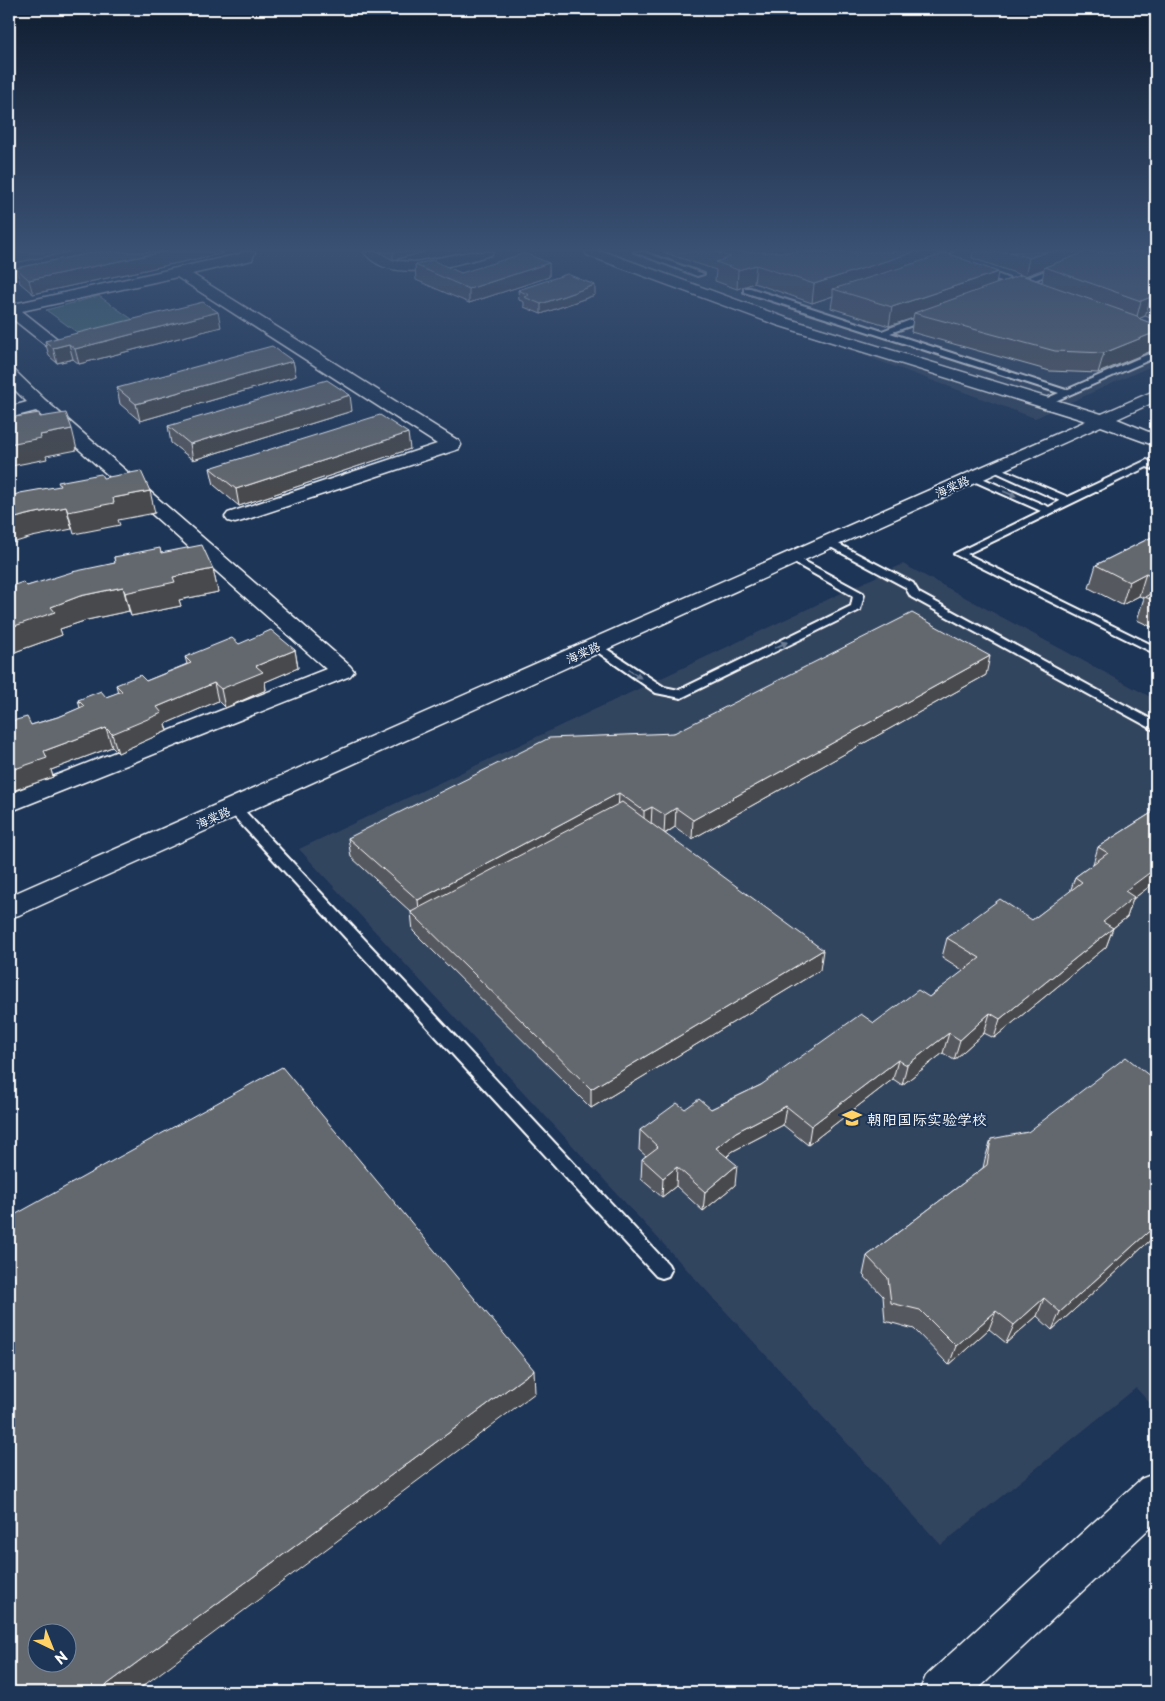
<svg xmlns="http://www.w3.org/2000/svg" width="1165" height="1701" viewBox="0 0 1165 1701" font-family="'Playpen Sans','LXGW WenKai TC',sans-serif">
<rect width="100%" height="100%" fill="#1d3557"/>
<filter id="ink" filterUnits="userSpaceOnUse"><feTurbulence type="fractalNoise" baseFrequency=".02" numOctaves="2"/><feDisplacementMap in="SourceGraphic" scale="10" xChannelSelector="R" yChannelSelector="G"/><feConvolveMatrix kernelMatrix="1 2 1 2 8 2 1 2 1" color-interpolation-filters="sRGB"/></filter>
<g filter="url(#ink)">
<!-- built -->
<path fill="#32445e" d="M580,252H1156V364L1035,418Z
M903,564L1156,700V1410L1136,1388L941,1545L299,849Z"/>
<!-- green -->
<path fill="#4a6f71" stroke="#a4b7b8" d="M99,296L139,324L85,338L46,310Z"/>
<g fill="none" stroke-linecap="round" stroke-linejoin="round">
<defs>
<path id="lane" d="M634,252H644L704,274L697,276Z
M922,252H932L960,262L953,264Z
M1058,266L1065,268L1024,284L1026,286L1022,288L1012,287L977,271L984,269L1017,282Z
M744,288H750L882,331L926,314H932V318L890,333L1066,390L1153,352H1156V357L1046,405L1043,404V400L1059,393L744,292Z
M1147,460L1156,464V470L1147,467L967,554L1156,647V654L954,554L1041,511L969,479V475H975L1049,507L1060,501L987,468L989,466H995L1068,497Z
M829,539L913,583L919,593L1156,722V731L911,597L905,587L825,544L824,542Z
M793,555L863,593L864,595L860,610L681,698L656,693L589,646L595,643L599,644L664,687L679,690L851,606L853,596L789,560L788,558Z
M234,804L239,805L668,1264L671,1270L668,1276L662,1278L656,1276L229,811L227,808L229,805Z"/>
<path id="street" d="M241,252H255L252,260L192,274L459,441L461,445L459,449L242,521L235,523L228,521L225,517L228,513L437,444L177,277L22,311L60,341L62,344L60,347H48L9,316V305L240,254Z
M364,252H381L398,261L415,262L470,252H493L491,255C457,264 389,287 364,252Z
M585,252H605L789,319L1108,416L1111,420L1108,424L1102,425L1096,424L777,325L587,255Z
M9,370L15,371L45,400L350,666L354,671L350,676L9,812V794L326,669L36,411L9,418V407L27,402L9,384Z
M1156,1473V1522L975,1692H919L926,1676L1141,1479Z"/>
<path id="secondary" d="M1156,390V401L1117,419L1156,435V446L1101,426L19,915L9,918V896Z"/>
</defs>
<!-- lane casing -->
<use href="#lane" stroke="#fff" stroke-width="4"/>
<!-- street casing -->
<use href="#street" stroke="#fff" stroke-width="3"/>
<!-- secondary casing -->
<use href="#secondary" stroke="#fff" stroke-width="3"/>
<!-- lane -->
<use href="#lane" fill="#1d3557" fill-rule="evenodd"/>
<!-- street -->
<use href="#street" fill="#1d3557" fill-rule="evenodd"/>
<!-- secondary -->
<use href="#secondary" fill="#1d3557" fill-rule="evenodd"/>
</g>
<!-- wall -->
<path fill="#56595f" stroke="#fff" fill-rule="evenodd" d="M96,252H224V253L33,294L20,283L16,268Z
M379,252H425L393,260Z
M663,252H936L935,257L946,254L941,252H955L949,254L996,284L1021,275L972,258L973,252H1156V320L1145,316L1140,318V319L1156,325V349L1098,373L1050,371L911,332L913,318L889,326L831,308L833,296L812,303L754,283L737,289L715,281L716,270ZM1044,269L1042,282L1026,276Z
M549,263V277L469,303L416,280L415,265L461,273Z
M518,290L595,295L541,314L524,307V302L519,300Z
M221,327L79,364L73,359L57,363L49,356L45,341Z
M293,361L296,376L140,421L120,404L117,388Z
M352,411L193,460L171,443L168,426Z
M410,449L239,506L214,485L210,468Z
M1156,535V629L1137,620L1144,598L1139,596L1122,605L1089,588L1096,565Z
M161,553L213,569L218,592L179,600L181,606L131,616L129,611L87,620L60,629L62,635L12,653L9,650V587L27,586L115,563L114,557Z
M239,644L295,650L298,668L265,682L266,690L225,708L218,701L165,724L167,731L118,753L112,747L51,770L53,777L9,792V722L31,725L61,716L80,708L78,700L106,697L118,693L116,685L146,681L187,664L185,657Z
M986,675L692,839L675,827L665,834L820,970L591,1108L413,931L411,912L351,857L348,838L674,733Z
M1156,810V872L1155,873L1150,886L1133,899L1127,917L1113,928L1106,947L994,1038L984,1033L954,1060L943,1053L902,1085L893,1079L808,1145L783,1125L733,1151L727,1157L735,1185L703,1211L676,1186L662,1197L641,1179L642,1159L646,1156L639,1150L640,1130L685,1109H711L761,1085L874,1023L929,997L964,971L942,957L947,938L1032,920L1070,892L1075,877L1093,864L1098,847Z
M991,1139L1156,1235L1052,1330L1037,1316L1006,1343L989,1329L949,1365L914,1329L885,1321L883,1296L863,1275L867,1256L983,1168L985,1159Z"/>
<!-- shaded-wall -->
<path fill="#46494d" stroke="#fff" d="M9,252H70L9,264Z
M162,252H224V253L33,294L29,280Z
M393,252H425L393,260Z
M914,252H936L934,262L833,289V296L812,303L814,284Z
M1047,252H1092L1045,267L1044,269L1025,276L1029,258Z
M549,263V277L469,303V289Z
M756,265L754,283L737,289L738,270Z
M998,272L995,291L914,313L913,318L889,326L892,307Z
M595,285V295L541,314V304Z
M1151,297L1145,316L1136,320L1141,301Z
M218,312L221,327L79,364L75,349Z
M1156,332V349L1098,373L1104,353Z
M69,344L73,359L57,363L53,348Z
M293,361L296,376L140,421L136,404Z
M10,371L14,387L9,389V372Z
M350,395L352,411L193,460L190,444Z
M72,429L77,450L46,456L47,459L11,466L9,459V444L40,435Z
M408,433L410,449L239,506L236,489Z
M150,491L155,513L118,520L120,525L74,534L68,512L113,498Z
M66,507L72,529L32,537L9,544V520L26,515Z
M213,569L218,592L179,600L181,606L131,616L125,593L173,577Z
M1146,573L1139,596L1122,605L1129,582Z
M123,587L129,611L87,620L60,629L62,635L12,653L9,645V628L51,607L80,596Z
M295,650L298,668L265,682L266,690L225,708L221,689L256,666Z
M990,656L986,675L692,839L693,820Z
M214,683L218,701L165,724L167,731L118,753L112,734L157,707Z
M106,728L112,747L51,770L53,777L9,792V771L44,751Z
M619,793L618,812L420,920L418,900Z
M652,807L651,826L644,830V811Z
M676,808L675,827L664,834L665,815Z
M1156,858V872L1155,873L1150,886L1133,899L1127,917L1096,941L1103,922L1125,891L1150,863Z
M1113,928L1106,947L994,1038L1000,1019Z
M823,950L820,970L591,1108V1089Z
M990,1013L984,1033L954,1060L960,1040Z
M949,1033L943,1053L902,1085L907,1065Z
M898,1060L893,1079L808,1145L811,1126Z
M786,1106L783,1125L733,1151L714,1167L716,1148L736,1132Z
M737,1165L735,1185L703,1211L705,1192Z
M677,1167L676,1186L662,1197L663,1178Z
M1156,1225V1235L1052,1330L1060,1312Z
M1044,1298L1037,1316L1006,1343L1014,1325Z
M996,1311L989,1329L949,1365L956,1346Z
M534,1370L535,1393L135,1692H97Z"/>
<!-- building -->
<path fill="#64686e" stroke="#fff" fill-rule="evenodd" d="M96,252H162L29,280L16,268Z
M715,252H914L814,284L756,265L738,270L716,262L731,257Z
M1010,252H1047L1029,258Z
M1086,252H1156V299L1151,297L1141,301L1045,267Z
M525,253L549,263L469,289L415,265L432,260L461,273Z
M947,253L998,272L892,307L833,289Z
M567,274L595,285L541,304L524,297L529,295L518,290Z
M1021,275L1137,316L1140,319L1156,325V332L1104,353L1055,351L914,313Z
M203,302L218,312L75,349L69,344L53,348L45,341Z
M272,346L293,361L136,404L117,388Z
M327,380L350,395L190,444L168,426Z
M39,413L40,417L66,413L72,429L40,435L41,438L9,444V418Z
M380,415L408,433L236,489L210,468Z
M141,471L150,491L113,498L114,503L68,512L66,507L26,515L9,520V497L20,493L60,486L58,482L101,474L103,478Z
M1156,535V578L1146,573L1129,582L1096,565Z
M202,545L213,569L173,577L175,582L125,593L123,587L80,596L51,607L55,612L9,628V587L23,582L27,586L72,572L115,563L114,557L160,548L161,553Z
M1156,590V602L1145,597Z
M912,613L990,656L693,820L676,808L665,815L652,807L644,811L619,793L418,900L348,838L549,738L674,733Z
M271,630L295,650L256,666L263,672L221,689L214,683L157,707L162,713L112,734L106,728L44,751L47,758L9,771V722L27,717L31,725L61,716L84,706L78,700L101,691L106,697L122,691L116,685L140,675L146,681L191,663L185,657L232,638L239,644Z
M622,802L823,950L591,1089L411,912Z
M1156,810V858L1150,863L1156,866V868L1125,891L1134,897L1103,922L1113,928L1000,1019L990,1013L960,1040L949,1033L907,1065L898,1060L811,1126L786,1106L736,1132L716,1148L737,1165L705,1192L677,1167L663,1178L642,1159L658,1147L640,1130L677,1103L685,1109L699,1099L711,1109L761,1085L861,1014L874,1023L918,990L929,997L980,958L947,938L1000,899L1032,920L1082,882L1075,877L1108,853L1098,847Z
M1126,1057L1156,1081V1225L1060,1312L1044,1298L1014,1325L996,1311L956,1346L920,1310L891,1303L888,1278L867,1256L987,1165L991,1139L1028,1132Z
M282,1067L534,1370L97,1692H9V1218ZM38,1634H68V1664H38Z"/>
<!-- one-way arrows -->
<defs><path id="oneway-solid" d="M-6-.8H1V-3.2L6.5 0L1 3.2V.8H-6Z" transform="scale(1.25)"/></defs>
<g fill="#6c7c92">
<use href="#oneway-solid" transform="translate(1010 494) rotate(23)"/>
<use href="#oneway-solid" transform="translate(781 645) rotate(-26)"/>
<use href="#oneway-solid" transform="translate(635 674) rotate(34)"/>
</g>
</g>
<!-- sky -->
<linearGradient id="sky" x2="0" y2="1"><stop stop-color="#101d30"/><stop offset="0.51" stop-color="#3a5174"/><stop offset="1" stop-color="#3a5174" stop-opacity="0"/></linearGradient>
<rect width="1165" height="490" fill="url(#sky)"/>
<!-- icons -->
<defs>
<symbol id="school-bare" viewBox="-9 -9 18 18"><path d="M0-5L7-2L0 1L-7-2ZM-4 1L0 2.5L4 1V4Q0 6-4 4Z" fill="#ffd166" stroke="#1d3557" stroke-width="2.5" paint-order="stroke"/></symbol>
</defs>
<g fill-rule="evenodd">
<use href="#school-bare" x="838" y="1104" width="28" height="28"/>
</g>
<g text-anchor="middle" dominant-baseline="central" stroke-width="4" stroke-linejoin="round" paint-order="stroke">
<!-- street labels -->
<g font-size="12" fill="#fff" stroke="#1d3557">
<text transform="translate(952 486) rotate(-24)">海棠路</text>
<text transform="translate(583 652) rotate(-24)">海棠路</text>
<text transform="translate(213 817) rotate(-24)">海棠路</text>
</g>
<!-- near-poi labels -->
<g font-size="15" fill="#fff" stroke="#1d3557" text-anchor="start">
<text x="867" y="1118">朝阳国际实验学校</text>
</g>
</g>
<!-- margin -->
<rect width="1165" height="1701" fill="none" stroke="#1d3557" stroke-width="30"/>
<rect x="15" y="15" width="1135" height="1671" fill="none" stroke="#fff" stroke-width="2" filter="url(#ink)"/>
<!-- north arrow -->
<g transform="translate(52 1648) rotate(137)"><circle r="24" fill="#1d3557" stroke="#77869a"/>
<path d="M0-4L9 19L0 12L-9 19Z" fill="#ffd166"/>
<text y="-8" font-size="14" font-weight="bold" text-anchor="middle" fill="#ffffff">N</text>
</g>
</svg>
